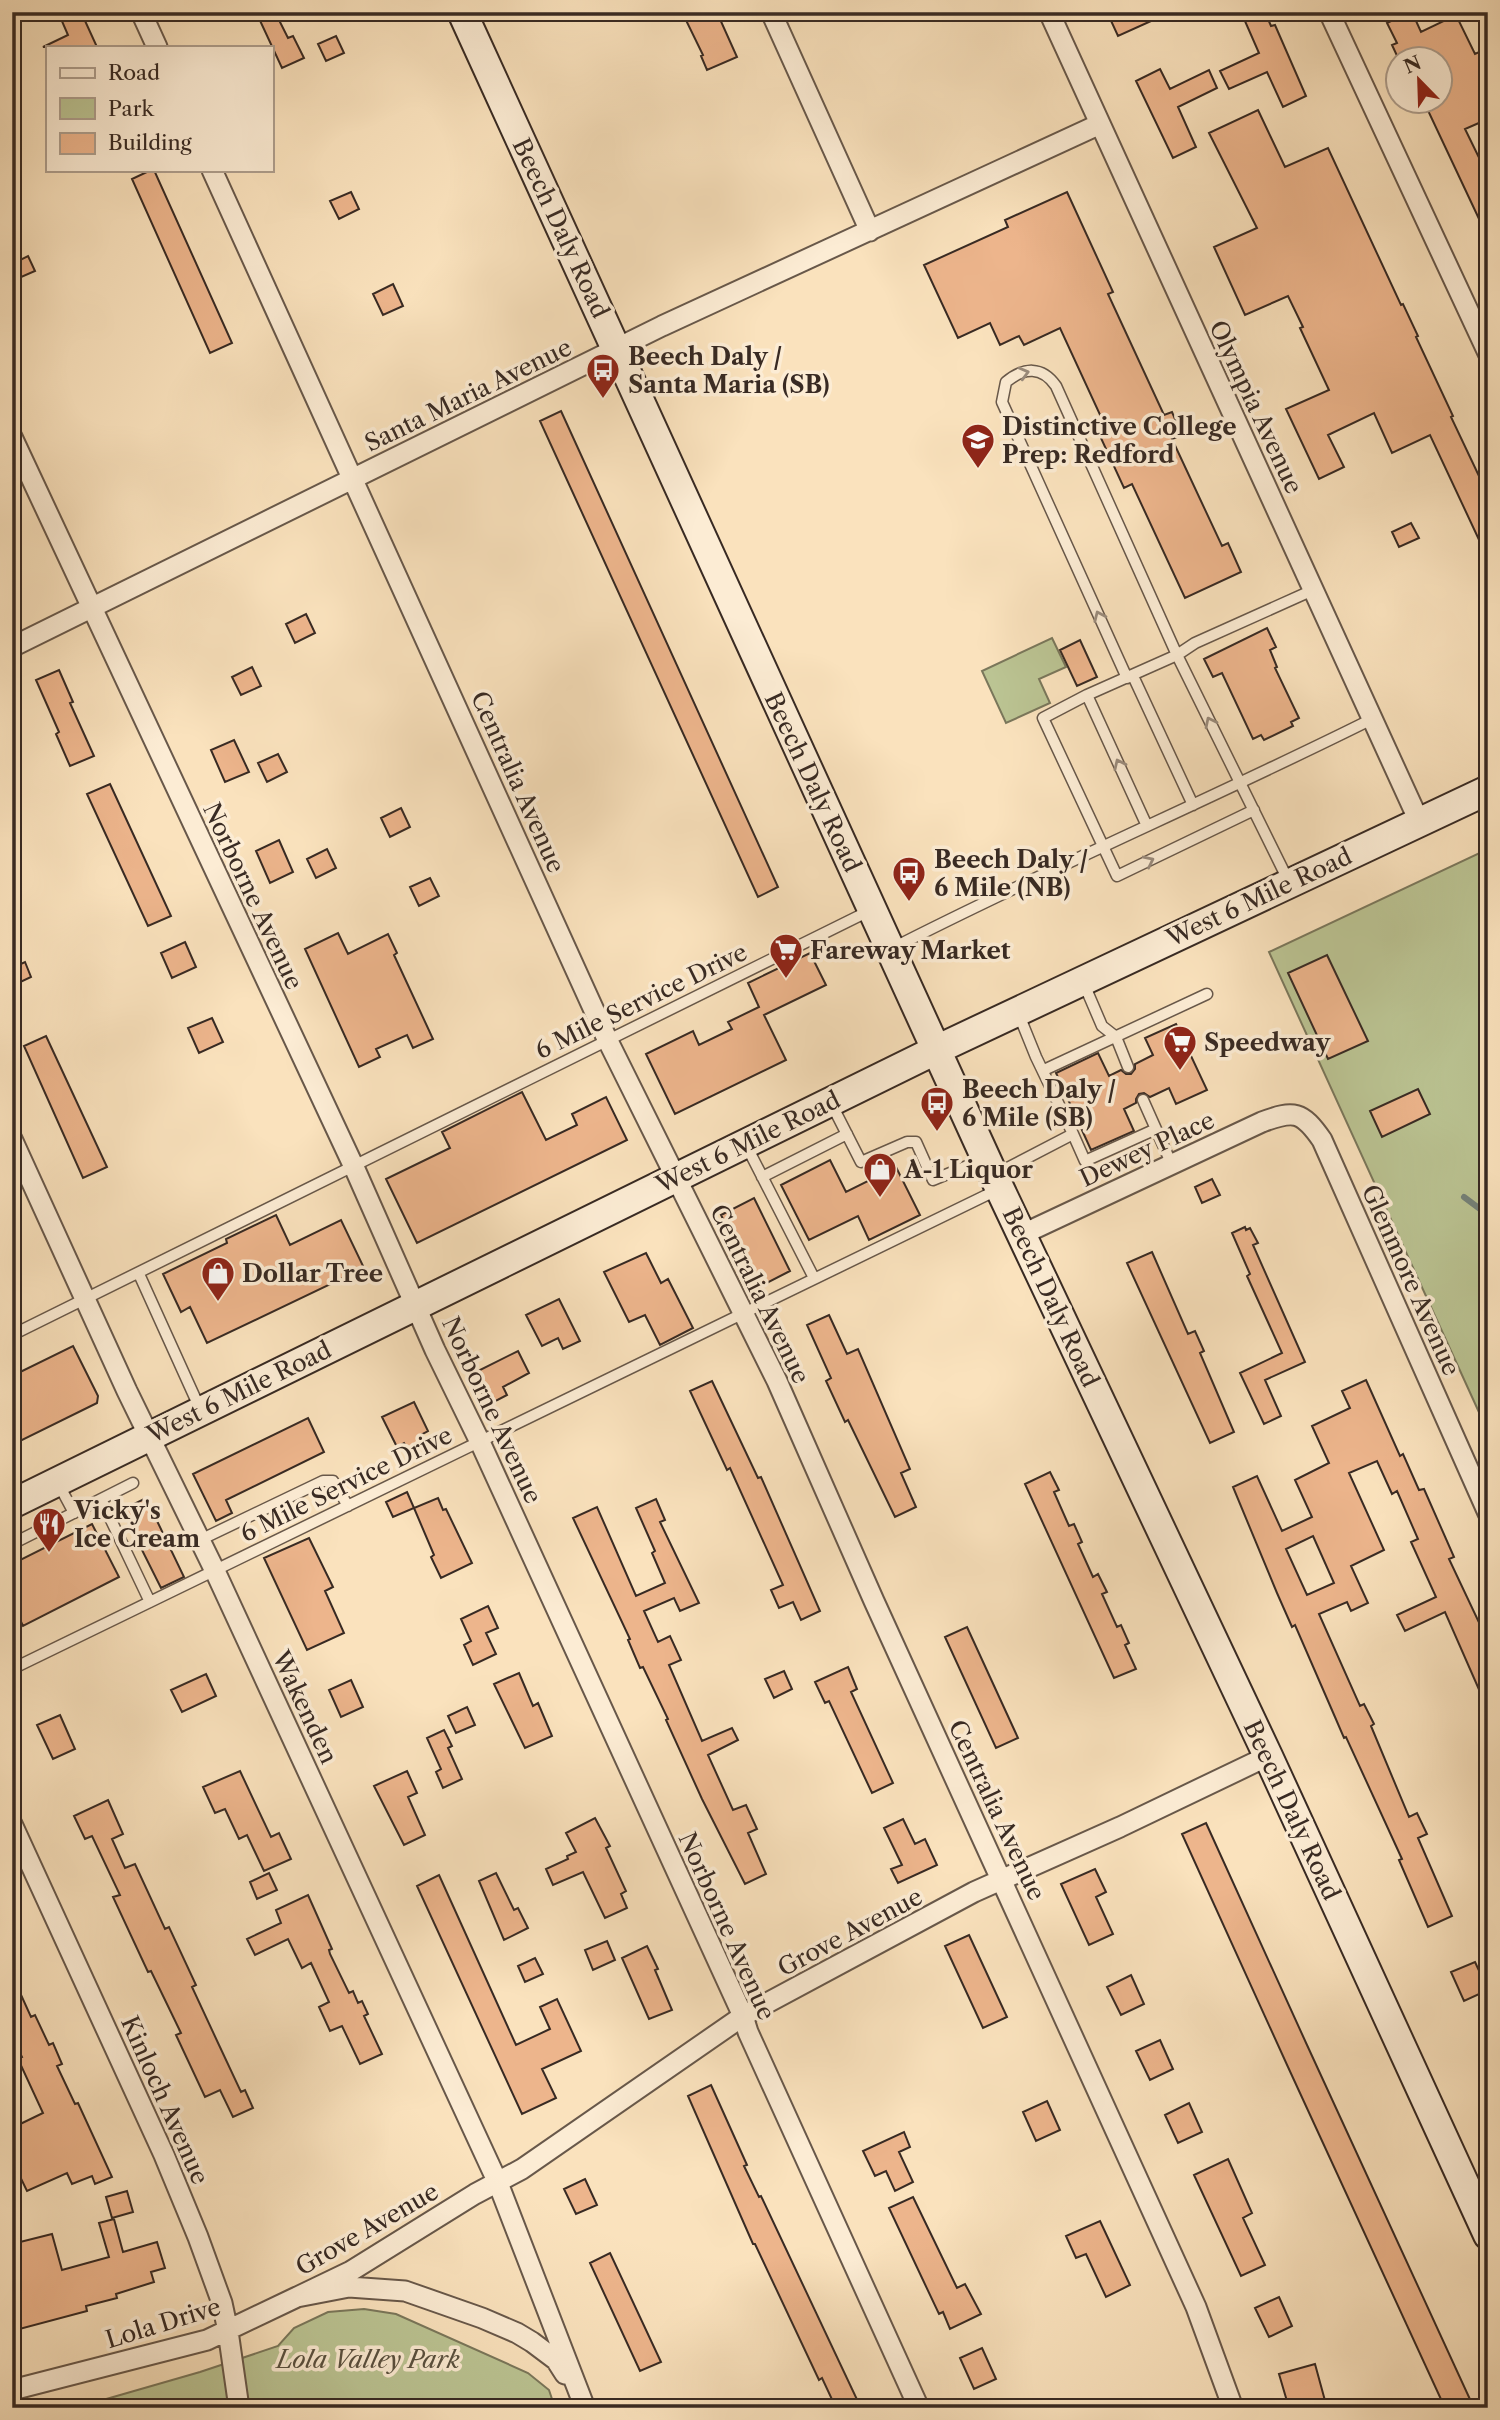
<svg xmlns="http://www.w3.org/2000/svg" width="1500" height="2420" viewBox="0 0 1500 2420" font-family="'Libre Caslon Text',serif">
<rect width="100%" height="100%" fill="#fae2bd"/>
<filter id="stains"><feTurbulence type="fractalNoise" baseFrequency=".00286" numOctaves="4"/><feColorMatrix values="0 0 0 0 .2 0 0 0 0 .09 0 0 0 0 .02 0 0 0 .5 -.17"/></filter>
<radialGradient id="worn" r=".72"><stop offset=".6" stop-color="#630" stop-opacity="0"/><stop offset="1" stop-color="#630" stop-opacity=".3"/></radialGradient>
<!-- green -->
<path fill="#bbc493" stroke="#7a775b" stroke-width="2" d="M1052,638L1066,667L1039,679L1050,703L1006,723L982,671Z
M1488,849V1432L1269,952Z
M364,2309L396,2314L528,2373L549,2390L555,2408H75L200,2372L278,2346L294,2328L328,2312Z"/>
<g fill="none" stroke-linecap="round" stroke-linejoin="round">
<!-- stream -->
<path stroke="#758279" stroke-width="6" d="M1464,1197L1488,1215"/>
</g>
<!-- building -->
<path fill="#edb58c" stroke="#382a23" stroke-width="2" fill-rule="evenodd" d="M58,12H81L97,47H43L68,35Z
M256,12H275L288,38L293,36L304,58L282,68Z
M682,12H729L719,17L737,57L707,70L701,56L703,55Z
M1107,12H1171L1118,36Z
M1241,12H1265L1271,26L1275,25L1306,96L1283,107L1267,72L1229,89L1220,71L1259,53Z
M1409,12H1412L1421,32L1456,15L1475,54L1488,48V119L1465,129L1488,176V238L1424,102H1440V60H1399L1392,45L1397,43L1387,23Z
M336,36L344,53L326,61L318,44Z
M1160,69L1170,89L1209,70L1217,88L1178,107L1196,147L1173,158L1136,81Z
M1258,110L1285,167L1328,148L1401,305L1403,304L1418,336L1416,337L1453,416L1451,417L1488,495V559L1430,435L1392,453L1374,413L1328,435L1344,467L1319,479L1286,409L1329,390L1300,328L1303,327L1288,296L1245,315L1214,247L1257,228L1209,133Z
M151,170H154L232,343L210,353L132,179Z
M351,192L359,209L339,219L330,201Z
M1067,192L1113,292L1108,294L1164,415L1172,412L1182,435L1172,439L1222,546L1228,543L1241,572L1185,598L1132,484L1124,488L1100,436L1108,432L1060,328L1024,345L1019,336L1000,345L990,323L958,338L924,265L1008,227L1005,220Z
M28,256L35,271L12,281V264Z
M393,284L403,306L383,315L373,294Z
M561,411L778,887L758,897L540,421Z
M1411,523L1419,538L1399,547L1392,532Z
M306,614L315,633L295,643L286,624Z
M1267,628L1276,647L1270,650L1277,667L1275,668L1299,718L1291,722L1293,726L1264,740L1261,735L1253,739L1222,673L1213,677L1204,659Z
M1080,640L1097,677L1077,686L1060,650Z
M252,667L261,686L241,695L232,677Z
M59,670L73,702L70,703L94,756L70,766L56,734L59,732L36,680Z
M234,740L249,772L225,782L211,750Z
M278,754L287,772L267,782L258,763Z
M110,784L171,916L148,926L87,794Z
M401,808L410,827L390,837L381,818Z
M279,840L293,872L270,883L256,851Z
M327,849L336,868L316,878L307,859Z
M430,878L439,896L419,906L410,887Z
M338,933L348,954L388,934L397,953L394,955L433,1039L413,1048L407,1035L376,1049L380,1057L359,1067L305,949Z
M185,942L196,967L172,978L161,953Z
M810,953L826,985L764,1015L786,1060L675,1114L646,1054L693,1031L699,1045L732,1029L728,1022L759,1007L748,983Z
M1327,955L1368,1041L1328,1059L1288,973Z
M25,962L31,977L12,986V968Z
M212,1018L223,1042L199,1053L188,1028Z
M1176,1024L1207,1090L1176,1104L1169,1088L1150,1097L1144,1093L1139,1094L1136,1099V1103L1124,1109L1134,1131L1091,1150L1056,1073L1098,1053L1109,1076L1121,1070L1126,1074H1131L1135,1069V1064L1153,1055L1145,1038Z
M46,1036L107,1167L83,1178L24,1046Z
M1418,1089L1430,1114L1382,1137L1370,1111Z
M522,1092L546,1140L577,1125L572,1114L606,1097L627,1140L417,1243L386,1179L450,1148L442,1132Z
M830,1160L846,1192L896,1167L920,1215L869,1240L858,1216L809,1240L781,1185Z
M1212,1179L1220,1195L1202,1203L1195,1187Z
M754,1198L790,1271L757,1288L721,1215Z
M276,1215L290,1245L341,1220L364,1268L207,1343L190,1307L181,1312L163,1274L227,1243L226,1239Z
M1245,1227L1246,1230L1250,1228L1258,1243L1253,1245L1305,1362L1265,1380L1281,1416L1264,1424L1240,1373L1282,1353L1247,1276L1250,1274L1232,1233Z
M1152,1252L1188,1334L1195,1331L1204,1351L1200,1353L1234,1432L1210,1443L1127,1263Z
M646,1253L661,1283L668,1279L693,1328L660,1345L645,1315L629,1322L604,1272Z
M559,1299L580,1341L563,1349L558,1338L542,1346L526,1315Z
M829,1315L847,1354L858,1349L910,1469L901,1473L916,1507L895,1517L848,1420L845,1422L826,1381L831,1378L807,1325Z
M73,1346L98,1396L97,1403L12,1445V1392L19,1389L12,1376Z
M518,1351L529,1373L503,1387L507,1395L488,1405L472,1374Z
M1366,1380L1400,1456L1403,1454L1419,1490L1424,1489L1454,1557L1449,1559L1484,1633L1482,1634L1488,1646V1710L1445,1612L1405,1631L1397,1615L1436,1597L1411,1542L1418,1539L1397,1491L1392,1494L1377,1461L1349,1473L1384,1550L1351,1566L1368,1603L1351,1611L1347,1602L1319,1614L1360,1706L1364,1704L1374,1724L1371,1726L1409,1817L1417,1813L1427,1834L1418,1838L1452,1916L1428,1927L1399,1860L1402,1859L1346,1737L1344,1738L1335,1717L1295,1625L1292,1627L1277,1593L1233,1487L1257,1476L1282,1531L1312,1517L1295,1480L1329,1463L1312,1426L1350,1408L1342,1391ZM1313,1536L1334,1583L1307,1595L1286,1549Z
M712,1381L758,1478L761,1477L820,1611L801,1620L793,1602L779,1608L771,1590L783,1585L730,1468L727,1470L690,1391Z
M414,1402L428,1431L419,1436L424,1445L409,1452L404,1443L397,1447L382,1417Z
M308,1418L324,1452L226,1500L232,1513L216,1521L193,1474Z
M1050,1472L1059,1490L1054,1492L1069,1526L1074,1524L1082,1542L1078,1544L1093,1577L1098,1574L1107,1592L1102,1594L1117,1627L1121,1625L1129,1643L1125,1645L1136,1669L1114,1678L1025,1484Z
M407,1492L414,1508L393,1517L386,1502Z
M146,1498L184,1577L161,1588L122,1510Z
M438,1498L443,1510L446,1509L472,1563L441,1578L431,1557L434,1555L414,1508Z
M656,1499L665,1520L660,1522L699,1603L680,1611L674,1598L644,1611L658,1642L670,1636L681,1660L669,1665L702,1741L732,1728L738,1740L708,1755L733,1810L746,1805L757,1829L748,1833L766,1874L745,1884L702,1799L666,1720L668,1719L643,1667L640,1668L628,1640L630,1639L573,1518L597,1507L636,1596L665,1583L652,1553L655,1551L636,1508Z
M92,1524L119,1577L23,1626L17,1613L12,1615V1564Z
M309,1538L333,1587L325,1591L344,1633L307,1650L264,1558Z
M488,1606L498,1628L486,1633L496,1654L473,1665L464,1645L471,1641L461,1619Z
M967,1627L1018,1738L996,1748L945,1637Z
M848,1667L857,1689L851,1692L893,1783L872,1793L829,1701L825,1703L815,1682Z
M784,1671L792,1689L774,1698L765,1679Z
M519,1673L533,1706L538,1703L552,1736L525,1748L494,1684Z
M206,1674L216,1696L182,1712L171,1690Z
M351,1680L363,1707L341,1717L329,1690Z
M467,1707L475,1725L456,1733L448,1716Z
M60,1715L75,1749L53,1759L37,1725Z
M444,1730L452,1746L448,1748L462,1779L443,1788L436,1772L441,1769L427,1738Z
M240,1771L271,1837L279,1833L291,1859L264,1871L247,1835L239,1839L225,1809L215,1813L203,1787Z
M407,1771L417,1793L408,1797L425,1835L404,1845L374,1786Z
M108,1800L123,1834L112,1839L125,1868L135,1864L165,1929L169,1927L196,1985L192,1987L219,2045L241,2092L245,2090L253,2108L233,2117L220,2090L205,2097L176,2035L181,2033L151,1971L148,1972L113,1897L120,1895L92,1836L85,1839L74,1816Z
M595,1818L610,1846L606,1848L626,1891L621,1894L627,1908L605,1918L583,1872L553,1885L546,1869L568,1859L567,1856L576,1852L566,1833Z
M903,1819L915,1844L925,1839L937,1865L898,1883L891,1869L902,1865L884,1828Z
M1206,1823L1307,2045L1474,2408H1445L1288,2067L1182,1834Z
M1095,1869L1106,1892L1096,1897L1113,1934L1089,1945L1061,1884Z
M269,1873L277,1890L257,1899L250,1882Z
M496,1873L514,1910L518,1908L528,1928L504,1940L479,1881Z
M439,1875L516,2045L550,2029L540,2007L557,1999L581,2051L542,2069L556,2098L522,2114L417,1886Z
M308,1895L332,1949L329,1950L330,1954L349,1993L353,1991L358,2003L362,2001L368,2014L364,2016L382,2054L360,2064L342,2026L330,2031L319,2007L329,2002L311,1963L302,1968L288,1939L255,1955L247,1939L281,1923L276,1910Z
M969,1935L1007,2017L983,2028L945,1946Z
M607,1941L615,1960L593,1970L585,1950Z
M647,1946L658,1969L655,1970L672,2010L649,2019L622,1958Z
M535,1958L543,1974L525,1982L518,1966Z
M1475,1962L1488,1990L1464,2001L1451,1972Z
M12,1975L31,2017L35,2015L49,2045L53,2043L62,2064L57,2066L75,2104L78,2103L112,2177L95,2184L92,2176L72,2184L67,2173L27,2191L12,2160V2128L43,2113L18,2059L22,2057L12,2037Z
M1131,1975L1144,2004L1121,2015L1107,1987Z
M1160,2040L1173,2069L1150,2080L1136,2051Z
M711,2085L747,2165L744,2166L759,2197L761,2196L861,2408H836L822,2378L819,2380L755,2244H753L688,2096Z
M1047,2101L1060,2130L1036,2141L1023,2112Z
M1189,2103L1202,2132L1178,2143L1165,2115Z
M904,2132L910,2147L899,2152L913,2182L895,2191L886,2171L875,2176L863,2151Z
M1228,2159L1252,2213L1243,2218L1265,2265L1241,2276L1194,2175Z
M585,2179L597,2205L576,2214L564,2189Z
M127,2191L133,2212L112,2218L106,2197Z
M913,2197L957,2288L965,2284L981,2314L950,2329L943,2312L939,2314L889,2208Z
M114,2219L123,2252L157,2242L165,2268L151,2272L154,2282L116,2294L117,2298L86,2306L87,2311L12,2331V2244L52,2234L62,2270L109,2257L99,2223Z
M1100,2221L1130,2285L1106,2297L1086,2254L1076,2258L1066,2236Z
M610,2253L661,2362L640,2371L590,2263Z
M1279,2297L1292,2326L1269,2337L1255,2308Z
M982,2348L996,2379L974,2389L960,2358Z
M1315,2364L1327,2408H1289L1279,2374Z"/>
<g fill="none" stroke-linecap="round" stroke-linejoin="round">
<defs>
<path id="lane" d="M1133,676L1193,805
M1127,678L1002,402L1006,382C1024,367 1042,366 1056,386L1177,655L1289,882
M1087,695L1147,826
M1254,810L1117,876L1043,718L1087,695L1177,655L1195,643L1313,590
M893,948C1051,867 1214,798 1372,719
M1084,984L1102,1026L1116,1037L1128,1067
M1044,1070L1207,994
M1143,1100L1172,1165
M832,1105L861,1162L907,1142H916L933,1180L984,1159
M1073,1134L1085,1161L1156,1129
M747,1147L814,1278
M994,1175L1073,1134L1036,1057L1019,1015
M762,1177L847,1134
M139,1274L201,1411
M12,1335L871,910
M59,1485L74,1513
M101,1499L150,1602
M200,1540L323,1481H333L348,1506
M12,1544L133,1483
M12,1669L997,1190"/>
<path id="street" d="M141,12L157,47
M771,12L870,231
M1049,12L1419,821
M1329,12L1488,353
M212,170L608,1041L777,1381L874,1601L1196,2307L1233,2408
M12,437L354,1167L435,1350L480,1442L743,2016L748,2032L919,2408
M12,647L662,326L1100,124
M12,1139L127,1391L215,1571L498,2183L585,2408
M1021,1235L1262,1122C1294,1110 1302,1111 1322,1140L1488,1513
M12,1824L164,2155L198,2237L222,2303L228,2331L239,2408
M297,2297L351,2271L475,2194L522,2169L743,2016L974,1892L1120,1827L1268,1756
M12,2390L207,2340L297,2297L349,2287L405,2291L482,2318L517,2333L532,2342L556,2360L565,2374"/>
<path id="secondary" d="M462,12L998,1185L1268,1756L1488,2235
M12,1504L936,1050L1488,790"/>
</defs>
<!-- lane casing -->
<use href="#lane" stroke="#68584a" stroke-width="13"/>
<!-- street casing -->
<use href="#street" stroke="#68584a" stroke-width="23"/>
<!-- secondary casing -->
<use href="#secondary" stroke="#382a23" stroke-width="32"/>
<!-- lane -->
<use href="#lane" stroke="#fcecd4" stroke-width="10"/>
<!-- street -->
<use href="#street" stroke="#fcecd4" stroke-width="19"/>
<!-- secondary -->
<use href="#secondary" stroke="#fcecd4" stroke-width="28"/>
</g>
<!-- one-way arrows -->
<defs><path id="oneway-chevron" d="M-2-3.5L2.5 0L-2 3.5" fill="none" stroke-width="1.6" stroke-linecap="round" stroke-linejoin="round" transform="scale(1.75)"/></defs>
<g stroke="#9a8b7c">
<use href="#oneway-chevron" transform="translate(1024 373) rotate(-15)"/>
<use href="#oneway-chevron" transform="translate(1099 616) rotate(-114)"/>
<use href="#oneway-chevron" transform="translate(1210 722) rotate(-116)"/>
<use href="#oneway-chevron" transform="translate(1119 764) rotate(-115)"/>
<use href="#oneway-chevron" transform="translate(1149 861) rotate(-26)"/>
</g>
<!-- icons -->
<defs>
<symbol id="bus-pin" viewBox="-11 -11 22 30"><path d="M0 17L-7.5 6A9.5 9.5 0 1 1 7.5 6Z" fill="#8f2418" stroke="#fcecd4"/><path d="M-5-6H5V4H4V6H2V4H-2V6H-4V4H-5ZM-3.5-4V0h7V-4ZM-3.5 1.2v1.5H-2V1.2ZM2 1.2v1.5H3.5V1.2Z" fill="#fff"/></symbol>
<symbol id="school-pin" viewBox="-11 -11 22 30"><path d="M0 17L-7.5 6A9.5 9.5 0 1 1 7.5 6Z" fill="#8f2418" stroke="#fcecd4"/><path d="M0-5L7-2L0 1L-7-2ZM-4 1L0 2.5L4 1V4Q0 6-4 4Z" fill="#fff"/></symbol>
<symbol id="supermarket-pin" viewBox="-11 -11 22 30"><path d="M0 17L-7.5 6A9.5 9.5 0 1 1 7.5 6Z" fill="#8f2418" stroke="#fcecd4"/><path d="M-6-5.5h2.5l.6 2H6L4.5 2H-2.5L-4.4-4H-6ZM-1.5 3.2a1.3 1.3 0 1 0 .1 0ZM3 3.2a1.3 1.3 0 1 0 .1 0Z" fill="#fff"/></symbol>
<symbol id="shop-pin" viewBox="-11 -11 22 30"><path d="M0 17L-7.5 6A9.5 9.5 0 1 1 7.5 6Z" fill="#8f2418" stroke="#fcecd4"/><path d="M-5-2.5h2.3a2.7 3.5 0 0 1 5.4 0H5L5.5 6h-11ZM-1.5-2.5h3a1.5 2.3 0 0 0-3 0Z" fill="#fff"/></symbol>
<symbol id="restaurant-pin" viewBox="-11 -11 22 30"><path d="M0 17L-7.5 6A9.5 9.5 0 1 1 7.5 6Z" fill="#8f2418" stroke="#fcecd4"/><path d="M-5-6h1v4h1v-4h1v4h1v-4h1v5L-1.5 .5V6h-2V.5L-5-1ZM5-6V6H3V1.5H1.5Q1.5-4 5-6Z" fill="#fff"/></symbol>
</defs>
<g fill-rule="evenodd">
<use href="#bus-pin" x="584" y="351" width="38" height="52"/>
<use href="#school-pin" x="959" y="421" width="38" height="52"/>
<use href="#bus-pin" x="890" y="854" width="38" height="52"/>
<use href="#supermarket-pin" x="767" y="931" width="38" height="52"/>
<use href="#supermarket-pin" x="1161" y="1023" width="38" height="52"/>
<use href="#bus-pin" x="918" y="1084" width="38" height="52"/>
<use href="#shop-pin" x="861" y="1150" width="38" height="52"/>
<use href="#shop-pin" x="199" y="1254" width="38" height="52"/>
<use href="#restaurant-pin" x="30" y="1505" width="38" height="52"/>
</g>
<g text-anchor="middle" dominant-baseline="central" stroke-width="7" stroke-linejoin="round" paint-order="stroke">
<!-- street labels -->
<g font-size="24" fill="#382a23" stroke="#fcecd4">
<text transform="translate(561 228) rotate(65)">Beech Daly Road</text>
<text transform="translate(468 395) rotate(-26)">Santa Maria Avenue</text>
<text transform="translate(1256 407) rotate(65)">Olympia Avenue</text>
<text transform="translate(518 782) rotate(66)">Centralia Avenue</text>
<text transform="translate(813 782) rotate(65)">Beech Daly Road</text>
<text transform="translate(253 896) rotate(65)">Norborne Avenue</text>
<text transform="translate(1259 897) rotate(-25)">West 6 Mile Road</text>
<text transform="translate(641 1001) rotate(-26)">6 Mile Service Drive</text>
<text transform="translate(748 1142) rotate(-26)">West 6 Mile Road</text>
<text transform="translate(1147 1149) rotate(-25)">Dewey Place</text>
<text transform="translate(1411 1280) rotate(66)">Glenmore Avenue</text>
<text transform="translate(760 1294) rotate(64)">Centralia Avenue</text>
<text transform="translate(1051 1297) rotate(65)">Beech Daly Road</text>
<text transform="translate(239 1392) rotate(-26)">West 6 Mile Road</text>
<text transform="translate(492 1410) rotate(65)">Norborne Avenue</text>
<text transform="translate(346 1484) rotate(-26)">6 Mile Service Drive</text>
<text transform="translate(305 1707) rotate(65)">Wakenden</text>
<text transform="translate(997 1810) rotate(65)">Centralia Avenue</text>
<text transform="translate(1292 1810) rotate(65)">Beech Daly Road</text>
<text transform="translate(727 1926) rotate(66)">Norborne Avenue</text>
<text transform="translate(850 1932) rotate(-28)">Grove Avenue</text>
<text transform="translate(165 2100) rotate(66)">Kinloch Avenue</text>
<text transform="translate(367 2229) rotate(-30)">Grove Avenue</text>
<text transform="translate(163 2323) rotate(-17)">Lola Drive</text>
</g>
<!-- poi labels -->
<g font-size="24" font-weight="bold" fill="#382a23" stroke="#fcecd4" text-anchor="start">
<text x="628" y="356">Beech Daly /<tspan x="628" dy="28">Santa Maria (SB)</tspan></text>
<text x="1002" y="426">Distinctive College<tspan x="1002" dy="28">Prep: Redford</tspan></text>
<text x="934" y="859">Beech Daly /<tspan x="934" dy="28">6 Mile (NB)</tspan></text>
<text x="810" y="950">Fareway Market</text>
<text x="1204" y="1042">Speedway</text>
<text x="962" y="1089">Beech Daly /<tspan x="962" dy="28">6 Mile (SB)</tspan></text>
<text x="904" y="1169">A-1 Liquor</text>
<text x="242" y="1273">Dollar Tree</text>
<text x="74" y="1510">Vicky's<tspan x="74" dy="28">Ice Cream</tspan></text>
</g>
<!-- park labels -->
<g font-size="24" font-style="italic" fill="#59503f" stroke="#fcecd4">
<text x="368" y="2359">Lola Valley Park</text>
</g>
</g>
<!-- margin -->
<rect width="1500" height="2420" fill="none" stroke="#fae2bd" stroke-width="42"/>
<rect x="14" y="14" width="1472" height="2392" fill="none" stroke="#382a23" stroke-width="3.5"/>
<rect x="21" y="21" width="1458" height="2378" fill="none" stroke="#382a23" stroke-width="2"/>
<!-- legend -->
<rect x="46" y="46" width="228" height="126" fill="#fcecd4" stroke="#ae9e8d" stroke-width="2"/>
<rect x="60" y="68" width="35" height="10" fill="#fcecd4" stroke="#ae9e8d" stroke-width="2"/>
<text x="108" y="80" font-size="21" fill="#382a23">Road</text>
<rect x="60" y="98" width="35" height="21" fill="#bbc493" stroke="#ae9e8d" stroke-width="2"/>
<text x="108" y="116" font-size="21" fill="#382a23">Park</text>
<rect x="60" y="133" width="35" height="21" fill="#edb58c" stroke="#ae9e8d" stroke-width="2"/>
<text x="108" y="150" font-size="21" fill="#382a23">Building</text>
<!-- north arrow -->
<g transform="translate(1419 80) rotate(337)"><circle r="33" fill="#fcecd4" stroke="#ae9e8d" stroke-width="2"/>
<path d="M0-5L12 26L0 18L-12 26Z" fill="#8f2418"/>
<text y="-10" font-size="19" font-weight="bold" text-anchor="middle" fill="#382a23">N</text>
</g>
<rect width="100%" height="100%" filter="url(#stains)"/>
<rect width="100%" height="100%" fill="url(#worn)"/>
</svg>
